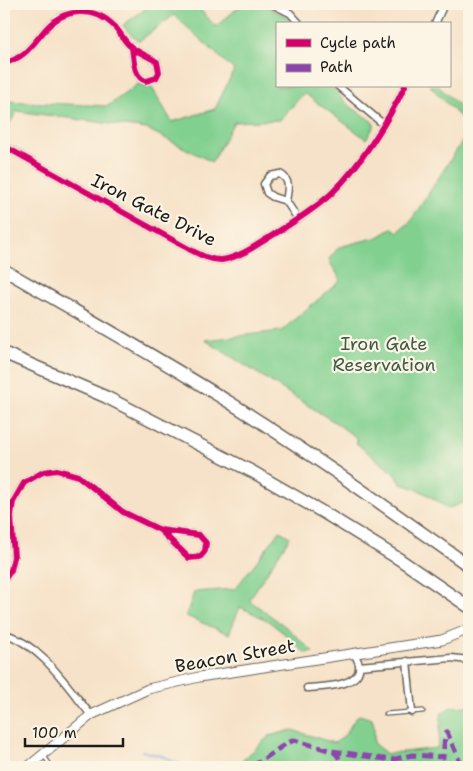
<svg xmlns="http://www.w3.org/2000/svg" width="473" height="771" viewBox="0 0 473 771" font-family="'Shantell Sans',sans-serif">
<rect width="100%" height="100%" fill="#fcf5e5"/>
<filter id="ink" filterUnits="userSpaceOnUse"><feTurbulence type="fractalNoise" baseFrequency=".02" numOctaves="2"/><feDisplacementMap in="SourceGraphic" scale="10" xChannelSelector="R" yChannelSelector="G"/><feConvolveMatrix kernelMatrix="1 2 1 2 8 2 1 2 1" color-interpolation-filters="sRGB"/></filter>
<filter id="wash" filterUnits="userSpaceOnUse"><feTurbulence type="fractalNoise" baseFrequency=".0096" numOctaves="4" result="noise"/><feDisplacementMap in="SourceGraphic" scale="20" xChannelSelector="R" yChannelSelector="G"/><feGaussianBlur stdDeviation="1.12" result="paint"/><feColorMatrix in="noise" values="0 0 0 0 0 0 0 0 0 0 0 0 0 0 0 0 0 1.4 0 .05"/><feComposite in="paint" operator="in"/></filter>
<g filter="url(#wash)">
<rect width="100%" height="100%" fill="#f6e2c8"/>
<!-- green -->
<path fill="#81d090" stroke="#4e7656" d="M152,4H195L216,27L242,4H261L284,15L294,24H277V86H331L347,104L374,123V127L366,139L304,93L280,120L234,122L212,162L147,129L17,111L4,133V101L108,106L138,84L151,86L172,122L215,109L234,70L174,15L139,41L130,34L123,25Z
M430,86H438L469,115V126Z
M469,131V500L448,509C432,497 421,489 401,484L396,475L356,443L358,439L339,425L205,340L281,331L340,281C338,272 331,267 329,259L339,247L378,237L393,228L398,232L410,222Z
M280,531L290,537L249,600L286,627L313,652L304,653L285,634L267,620L240,607L229,634L186,616L194,592L235,589Z
M469,706V767H238L241,762L269,736L292,730L334,743C349,736 348,725 359,715L372,719L374,725V744L387,754L437,748C441,736 439,724 442,712L451,707Z"/>
<g fill="none" stroke-linecap="round" stroke-linejoin="round">
<!-- stream -->
<path stroke="#72abe2" stroke-width="2" d="M142,751L162,756L185,767"/>
</g>
</g>
<g filter="url(#ink)">
<g fill="none" stroke-linecap="round" stroke-linejoin="round">
<defs>
<path id="lane" d="M386,714L423,711
M44,756L51,766"/>
<path id="street" d="M272,4L290,13L300,24
M435,24L444,4
M4,63C24,59 32,45 45,30C62,9 93,5 113,25C120,31 123,40 130,46C138,53 149,56 157,62L159,72L156,78L146,81C133,77 134,59 132,48
M338,86L383,124
M4,146L189,249C199,254 211,261 222,260C240,257 257,245 273,235C293,222 314,210 332,193C359,167 388,121 405,86
M286,201C288,190 291,180 280,174L270,176L264,184L267,193L273,197L286,201L298,219
M4,580L11,570L14,557L11,516L13,502L24,483L43,472L57,470L78,476L123,512L160,530L199,535L206,543L205,551L200,557L189,558L160,530
M4,633C43,647 66,685 91,715
M407,661L412,712
M359,666L451,658L469,660
M307,688C322,687 363,687 359,664C358,661 356,657 354,653"/>
<path id="secondary" d="M28,767L91,715L148,689L199,677L442,640L469,629"/>
<path id="highway" d="M4,270C79,313 155,356 229,402C311,453 390,510 469,566
M4,353L106,397L253,472L326,514L399,559L469,607"/>
</defs>
<!-- lane casing -->
<use href="#lane" stroke="#686158" stroke-width="5.5"/>
<!-- street casing -->
<use href="#street" stroke="#686158" stroke-width="9"/>
<!-- secondary casing -->
<use href="#secondary" stroke="#686158" stroke-width="11"/>
<!-- highway casing -->
<use href="#highway" stroke="#686158" stroke-width="14"/>
<!-- lane -->
<use href="#lane" stroke="#fff" stroke-width="3"/>
<!-- street -->
<use href="#street" stroke="#fff" stroke-width="6"/>
<!-- secondary -->
<use href="#secondary" stroke="#fff" stroke-width="9"/>
<!-- highway -->
<use href="#highway" stroke="#fff" stroke-width="11"/>
<!-- quiet -->
<path stroke="#8e44ad" stroke-width="5" stroke-dasharray="10 5" stroke-linecap="butt" d="M333,751L338,756L342,765
M252,767L284,745L294,740L332,751L391,760L412,755L443,757L445,735L447,732L462,767"/>
<defs>
<path id="cycleway" d="M4,63C24,59 32,45 45,30C62,9 93,5 113,25C120,31 123,40 130,46C138,53 149,56 157,62L159,72L156,78L146,81C133,77 134,59 132,48
M4,146L189,249C199,254 211,261 222,260C240,257 257,245 273,235C293,222 314,210 332,193C359,167 388,121 405,86
M4,580L11,570L14,557L11,516L13,502L24,483L43,472L57,470L78,476L123,512L160,530L199,535L206,543L205,551L200,557L189,558L160,530"/>
</defs>
<!-- cycleway casing -->
<use href="#cycleway" stroke="#fcf5e5" stroke-width="9"/>
<!-- cycleway -->
<use href="#cycleway" stroke="#d6006c" stroke-width="6"/>
</g>
</g>
<g text-anchor="middle" dominant-baseline="central" stroke-width="4.5" stroke-linejoin="round" paint-order="stroke">
<!-- street labels -->
<g font-size="18" fill="#1c1c1c" stroke="#fcf5e5">
<text transform="translate(154 210) rotate(27)">Iron Gate Drive</text>
<text transform="translate(235 656) rotate(-10)">Beacon Street</text>
</g>
<!-- park labels -->
<g font-size="18" fill="#3f5b45" stroke="#fcf5e5">
<text x="384" y="344">Iron Gate<tspan x="384" dy="21">Reservation</tspan></text>
</g>
</g>
<!-- margin -->
<rect width="473" height="771" fill="none" stroke="#fcf5e5" stroke-width="20"/>
<!-- legend -->
<rect x="276" y="22" width="175" height="65" fill="#fcf5e5" stroke="#a29e95"/>
<rect x="286" y="39" width="25" height="8" fill="#d6006c" stroke="#a29e95"/>
<text x="320" y="48" font-size="15" fill="#1c1c1c">Cycle path</text>
<rect x="286" y="64" width="25" height="8" fill="#8e44ad" stroke="#a29e95"/>
<text x="320" y="72" font-size="15" fill="#1c1c1c">Path</text>
<!-- scale -->
<path d="M25 738v8h98v-8" fill="none" stroke="#1c1c1c" stroke-width="2.5"/>
<text x="32" y="738" font-size="15" fill="#1c1c1c" stroke="#fcf5e5" stroke-width="4" paint-order="stroke">100 m</text>
</svg>
